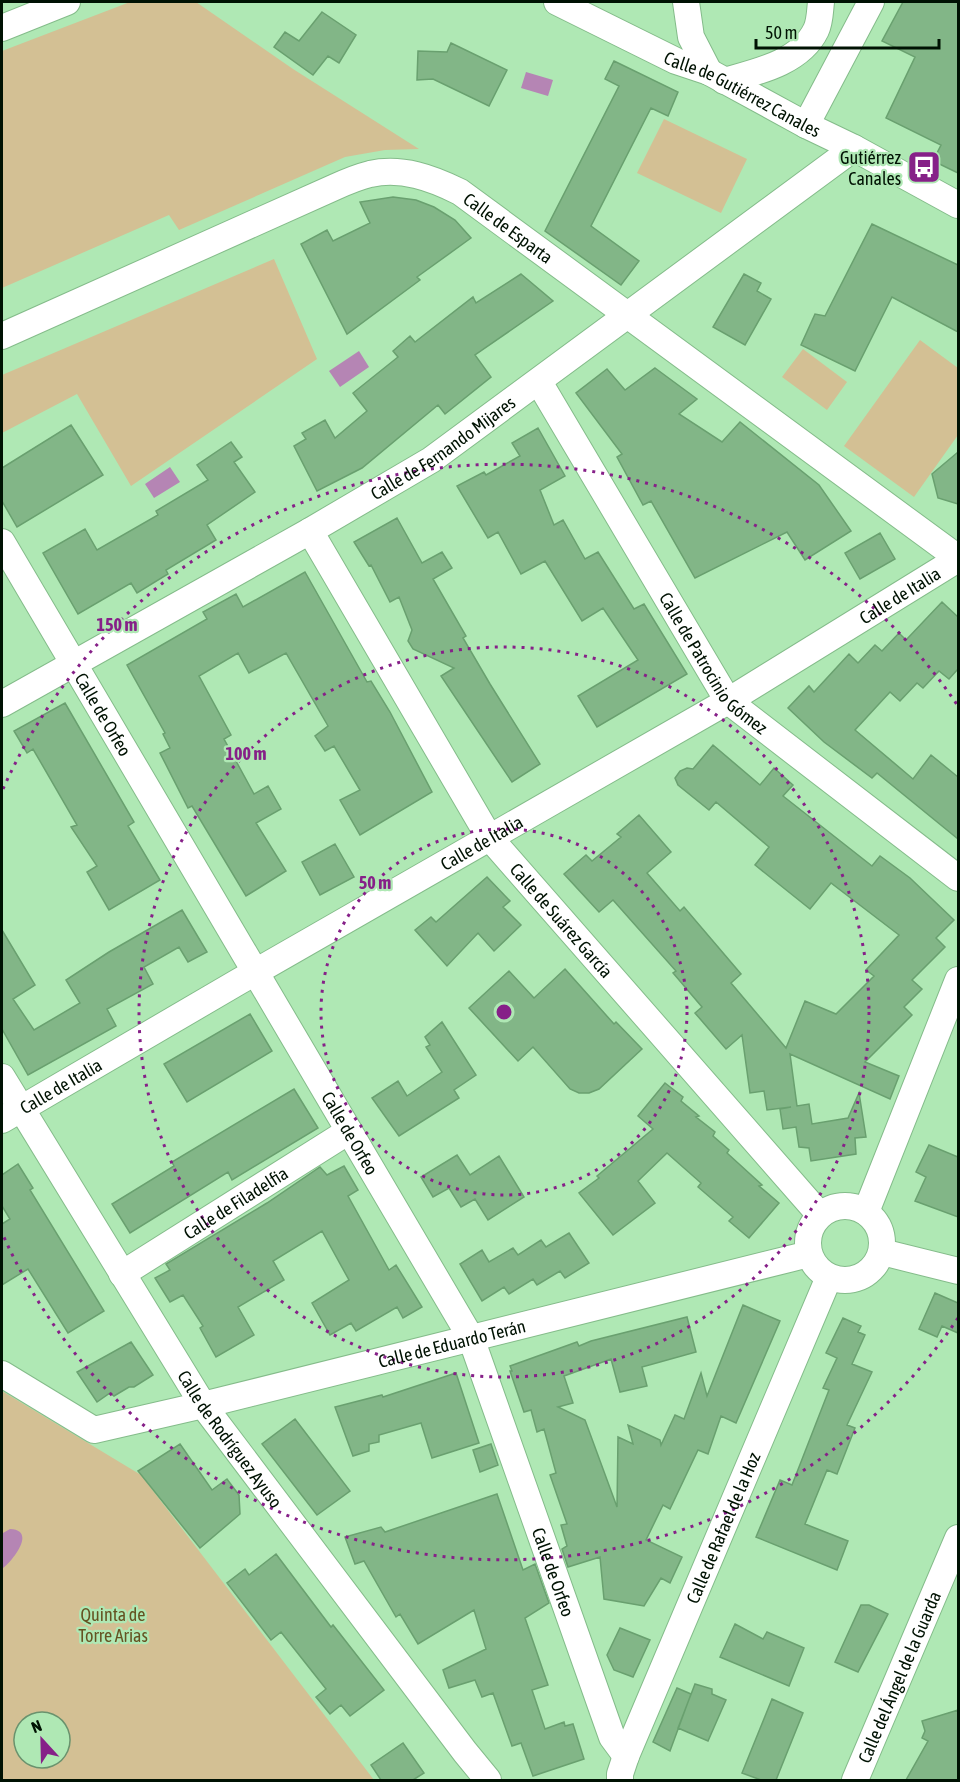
<svg xmlns="http://www.w3.org/2000/svg" width="960" height="1782" viewBox="0 0 960 1782" font-family="'Asap Condensed',sans-serif">
<rect width="100%" height="100%" fill="#afe8b4"/>
<!-- green -->
<path fill="#d3c094" fill-rule="evenodd" d="M130,2H196L293,69L419,149L385,150L345,157L179,230L169,215L2,288V51Z
M664,119L747,159L721,213L637,173Z
M274,259L317,359L131,486L77,394L2,433V375Z
M920,340L958,368V435L914,497L844,446Z
M803,349L847,382L827,410L782,377Z
M2,1391L141,1475L374,1780H2ZM24,1722H60V1758H24Z"/>
<!-- water -->
<path fill="#b585b4" d="M526,72L553,80L548,96L521,88Z
M359,351L369,367L340,387L329,371Z
M170,467L180,482L154,498L145,484Z
M10,1529C37,1530 13,1561 2,1569L3,1533Z"/>
<!-- building -->
<path fill="#82b687" stroke="#69a06f" stroke-width="1.5" d="M903,2H958V173L933,161L941,145L886,118L915,57L882,41Z
M322,12L356,35L339,63L328,56L313,75L274,47L285,32L299,41Z
M451,43L507,70L489,106L433,79L417,80L418,51L447,52Z
M614,61L678,92L668,116L651,108L591,226L639,261L621,285L545,231L619,86L605,79Z
M393,197L416,200L434,207L455,220L471,238L417,277L420,280L347,334L301,244L327,230L333,241L370,223L360,202Z
M872,224L958,265V332L892,297L855,371L801,345L815,314L825,316Z
M521,274L553,301L475,355L491,377L445,414L438,405L362,468L317,491L294,446L306,439L302,433L325,420L335,438L367,411L353,393L398,357L393,351L410,336L415,342L473,297L476,303Z
M744,274L761,283L757,291L771,299L745,345L713,327Z
M655,368L697,399L679,414L722,442L740,422L819,485L851,531L805,560L787,532L695,578L651,501L643,505L617,457L622,454L576,393L607,369L625,390Z
M71,425L103,475L17,527L2,501V468Z
M538,428L565,476L540,490L554,525L563,520L585,559L598,552L634,609L644,604L687,674L597,727L578,696L638,660L603,608L582,621L545,561L521,574L498,532L488,538L457,486L484,472L486,475L520,456L512,443Z
M231,442L242,457L234,462L255,492L207,525L216,540L166,570L168,574L137,593L131,583L78,614L43,553L85,529L97,550L158,515L156,511L208,480L197,465Z
M958,452V504L938,498L932,474Z
M397,518L422,563L442,552L452,568L433,579L466,636L463,638L490,684L540,764L512,782L441,676L454,668L413,649L408,641L412,630L399,597L390,602L371,565L369,566L354,542Z
M880,533L895,559L860,579L845,553Z
M305,572L367,682L371,681L390,712L432,792L360,835L340,800L360,790L334,746L325,751L315,736L328,726L286,653L249,673L238,653L199,676L231,735L224,739L254,794L268,786L281,809L256,823L286,871L246,896L192,806L188,808L160,753L170,748L163,734L165,733L127,665L207,619L203,612L236,594L243,607Z
M942,602L958,617V669L949,679L939,671L923,688L917,683L900,701L890,692L855,730L913,779L931,755L958,777V839L877,773L872,778L824,742L788,708L809,686L814,692L849,654L858,663L875,645L882,651L899,633L906,640Z
M65,703L134,822L128,826L160,880L109,910L87,872L97,866L71,827L77,825L33,749L27,753L14,731Z
M713,745L760,785L774,768L793,785L783,796L872,866L880,856L910,878L954,920L936,938L945,947L912,980L922,989L904,1007L912,1015L865,1062L899,1076L890,1099L790,1054L797,1106L809,1104L812,1124L848,1118L859,1093L866,1137L855,1138L856,1154L811,1161L809,1148L799,1147L796,1127L783,1129L780,1109L791,1107L767,1110L764,1091L750,1093L742,1035L726,1049L695,1013L702,1007L673,973L676,971L613,900L599,912L564,874L586,855L592,861L621,837L617,834L639,815L671,852L647,873L680,911L684,907L741,974L731,983L786,1048L805,1001L836,1014L874,976L866,970L899,935L831,883L810,909L755,865L769,847L716,802L709,810L678,785L675,778L680,771L687,768L693,769Z
M335,844L354,877L320,895L302,862Z
M487,877L510,901L503,907L521,925L494,951L478,933L447,966L415,930L431,917L436,922Z
M182,910L207,952L188,962L179,947L144,967L153,984L107,1009L116,1026L28,1075L2,1029V930L35,985L13,999L34,1030L80,1003L66,980L109,952Z
M565,969L614,1024L616,1022L642,1049L599,1089L589,1093H579L570,1089L533,1047L518,1061L469,1008L509,971L534,998Z
M250,1014L272,1051L187,1102L164,1064Z
M442,1022L476,1075L454,1090L459,1098L399,1136L372,1098L398,1081L407,1096L442,1072L426,1047L430,1045L425,1037Z
M665,1083L683,1097L681,1101L699,1116L696,1117L715,1132L713,1136L729,1150L727,1153L762,1185L759,1186L779,1203L749,1238L729,1221L733,1217L698,1187L701,1183L667,1153L638,1181L655,1203L613,1235L579,1193L599,1178L597,1176L653,1129L638,1116Z
M294,1089L318,1128L232,1180L228,1172L130,1233L112,1204L174,1166L172,1162Z
M929,1145L958,1157V1217L915,1201L926,1177L916,1172Z
M457,1155L470,1175L499,1156L524,1197L488,1220L475,1199L461,1207L449,1188L433,1197L421,1177Z
M18,1164L33,1188L30,1190L104,1311L68,1333L28,1269L2,1285V1224L10,1219L2,1206V1175Z
M344,1166L358,1190L348,1196L389,1270L396,1265L422,1307L403,1318L397,1307L356,1331L351,1323L330,1335L312,1303L349,1280L322,1231L273,1261L284,1280L238,1307L254,1335L216,1357L200,1328L203,1326L183,1295L170,1302L155,1278L170,1270L166,1264L267,1203L320,1167L327,1175Z
M569,1233L589,1263L565,1278L560,1271L537,1285L533,1279L509,1294L504,1287L482,1301L460,1264L482,1250L489,1262L513,1248L518,1255L541,1240L546,1247Z
M935,1293L958,1303V1333L942,1326L937,1337L919,1329Z
M743,1305L780,1321L736,1423L721,1416L708,1454L698,1450L670,1509L663,1505L646,1540L682,1557L670,1583L661,1578L644,1606L604,1599L600,1557L568,1567L562,1549L567,1546L561,1525L567,1524L550,1475L556,1473L544,1429L537,1432L531,1410L524,1412L510,1371H512L510,1366L577,1342L579,1346L591,1341L687,1317L696,1352L642,1367L647,1386L620,1392L611,1359L564,1376L573,1403L558,1407L585,1420L617,1507L618,1437L633,1444L628,1425L660,1440L661,1445L675,1415L684,1419L701,1373L707,1396Z
M843,1318L861,1326L858,1332L865,1335L852,1364L872,1372L847,1425L855,1428L837,1474L827,1470L805,1524L848,1541L837,1570L756,1537L780,1480L792,1485L829,1390L823,1388L837,1358L826,1353Z
M131,1342L153,1375L134,1387H129L114,1396L110,1393L97,1402L77,1372Z
M456,1373L479,1443L432,1458L421,1423L379,1435V1442L369,1444V1451L353,1456L335,1407L382,1395L383,1397Z
M295,1419L350,1491L317,1515L262,1444Z
M180,1444L212,1490L227,1479L239,1495L240,1514L200,1548L138,1471Z
M491,1444L498,1465L480,1472L473,1450Z
M497,1494L523,1570L535,1564L549,1603L525,1618L548,1685L532,1690L545,1729L564,1722L565,1726L573,1724L584,1759L533,1776L521,1743L512,1746L493,1693L482,1697L475,1680L449,1688L443,1670L486,1649L474,1610L418,1644L400,1614L396,1617L364,1561L355,1564L345,1537L381,1527L385,1532Z
M276,1554L331,1627L333,1625L384,1690L350,1716L341,1705L330,1714L316,1697L326,1689L281,1632L271,1640L227,1583L245,1569L249,1575Z
M861,1605H869L888,1614L858,1672L835,1662Z
M735,1624L763,1639L767,1632L804,1648L789,1686L720,1657Z
M620,1628L650,1640L633,1677L614,1670L607,1655Z
M695,1684L712,1689V1694L726,1700L708,1741L678,1728Z
M677,1688L691,1694L670,1751L653,1742Z
M772,1699L803,1713L776,1780H761L742,1773Z
M958,1710V1780H906L928,1741L922,1738L925,1731L922,1721Z
M403,1743L424,1773L413,1780H381L371,1765Z"/>
<g fill="none" stroke-linecap="round" stroke-linejoin="round">
<defs>
<g id="street">
<path id="s1" d="M557,2L676,61L709,72L806,125L854,148L958,205"/>
<path d="M686,2L691,37L709,72"/>
<path d="M2,28L67,2"/>
<path d="M724,81C756,72 800,63 816,30C820,22 820,10 821,2"/>
<path d="M806,125L871,2"/>
<path id="s2" d="M2,336L335,187C346,182 358,177 370,174C402,167 432,178 460,192L958,558"/>
<path id="s3" d="M539,382L728,701L958,878"/>
<path id="s4" d="M310,531L489,837L820,1215"/>
<path id="s5" d="M2,542L471,1338L612,1737L626,1756"/>
<path id="s6" d="M2,704L310,531L431,460L854,148"/>
<path id="s7" d="M2,1077L203,1405L465,1752L488,1780"/>
<path id="s8" d="M2,1120L238,982L728,701L958,559"/>
<circle cx="845" cy="1243" r="37"/>
<path d="M866,1212L958,980"/>
<path d="M882,1252L958,1271"/>
<path id="s9" d="M122,1274L349,1131"/>
<path id="s10" d="M2,1374L94,1430L203,1405L809,1254"/>
<path id="s11" d="M620,1780V1774L626,1756L829,1277"/>
<path id="s12" d="M855,1780L958,1538"/>
</g>
</defs>
<!-- street casing -->
<use href="#street" stroke="#84bc8a" stroke-width="28"/>
<!-- street -->
<use href="#street" stroke="#fff" stroke-width="26"/>
</g>
<!-- distance rings -->
<g fill="none" stroke="#862088" stroke-width="3" stroke-dasharray="3 6">
<circle cx="504" cy="1012" r="183"/>
<circle cx="504" cy="1012" r="365"/>
<path d="M958 1318A548 548 0 0 1 3 1235M3 789A548 548 0 0 1 958 706"/>
</g>
<!-- icons -->
<defs>
<symbol id="bus-square" viewBox="-11 -11 22 22"><rect x="-9" y="-9" width="18" height="18" rx="4" fill="#862088" stroke="#afe8b4"/><path d="M-5-6H5V4H4V6H2V4H-2V6H-4V4H-5ZM-3.5-4V0h7V-4ZM-3.5 1.2v1.5H-2V1.2ZM2 1.2v1.5H3.5V1.2Z" fill="#fff"/></symbol>
</defs>
<g fill-rule="evenodd">
<use href="#bus-square" x="905" y="148" width="38" height="38"/>
</g>
<g text-anchor="middle" dominant-baseline="central" stroke-width="4.5" stroke-linejoin="round" paint-order="stroke">
<!-- street labels -->
<g font-size="18" fill="#001203" stroke="#afe8b4">
<text stroke="none"><textPath href="#s1" startOffset="207">Calle de Gutiérrez Canales</textPath></text>
<text stroke="none"><textPath href="#s2" startOffset="556">Calle de Esparta</textPath></text>
<text stroke="none"><textPath href="#s6" startOffset="510">Calle de Fernando Mijares</textPath></text>
<text stroke="none"><textPath href="#s8" startOffset="1040">Calle de Italia</textPath></text>
<text stroke="none"><textPath href="#s3" startOffset="332">Calle de Patrocinio Gómez</textPath></text>
<text stroke="none"><textPath href="#s5" startOffset="200">Calle de Orfeo</textPath></text>
<text stroke="none"><textPath href="#s8" startOffset="554">Calle de Italia</textPath></text>
<text stroke="none"><textPath href="#s4" startOffset="465">Calle de Suárez García</textPath></text>
<text stroke="none"><textPath href="#s8" startOffset="68">Calle de Italia</textPath></text>
<text stroke="none"><textPath href="#s5" startOffset="686">Calle de Orfeo</textPath></text>
<text stroke="none"><textPath href="#s9" startOffset="134">Calle de Filadelfia</textPath></text>
<text stroke="none"><textPath href="#s10" startOffset="476">Calle de Eduardo Terán</textPath></text>
<text stroke="none"><textPath href="#s7" startOffset="428">Calle de Rodríguez Ayuso</textPath></text>
<text stroke="none"><textPath href="#s11" startOffset="273">Calle de Rafael de la Hoz</textPath></text>
<text stroke="none"><textPath href="#s5" startOffset="1172">Calle de Orfeo</textPath></text>
<text stroke="none"><textPath href="#s12" startOffset="112">Calle del Ángel de la Guarda</textPath></text>
</g>
<!-- poi labels -->
<g font-size="18" fill="#001203" stroke="#afe8b4" text-anchor="end">
<text x="901" y="157">Gutiérrez<tspan x="901" dy="21">Canales</tspan></text>
</g>
<!-- park labels -->
<g font-size="18" fill="#655222" stroke="#afe8b4">
<text x="113" y="1614">Quinta de<tspan x="113" dy="21">Torre Arias</tspan></text>
</g>
</g>
<circle cx="504" cy="1012" r="9" fill="#862088" stroke="#afe8b4" stroke-width="3"/>
<g font-size="18" text-anchor="middle" font-weight="bold" fill="#862088" stroke="#afe8b4" stroke-width="4.5" stroke-linejoin="round" paint-order="stroke">
<text x="117" y="631">150 m</text>
<text x="246" y="760">100 m</text>
<text x="375" y="889">50 m</text>
</g>
<!-- border -->
<rect width="960" height="1782" fill="none" stroke="#001203" stroke-width="6"/>
<!-- north arrow -->
<g transform="translate(42 1740) rotate(338)"><circle r="28" fill="#afe8b4" stroke="#69926d" stroke-width="1.5"/>
<path d="M0-4.5L10 22L0 15L-10 22Z" fill="#862088"/>
<text y="-9" font-size="16" font-weight="bold" text-anchor="middle" fill="#001203">N</text>
</g>
<!-- scale -->
<path d="M756 39v9h183v-9" fill="none" stroke="#001203" stroke-width="3"/>
<text x="765" y="39" font-size="18" fill="#001203" stroke="#afe8b4" stroke-width="4.5" paint-order="stroke">50 m</text>
</svg>
